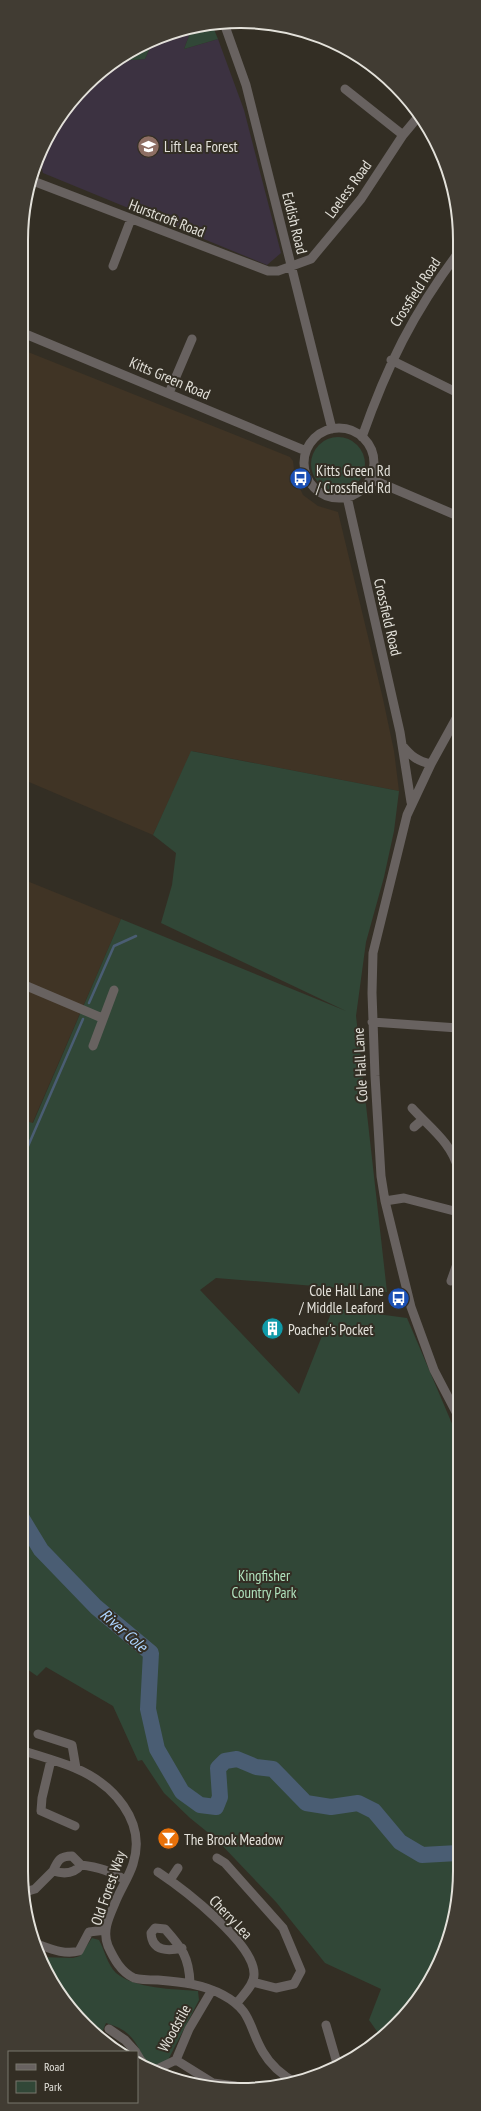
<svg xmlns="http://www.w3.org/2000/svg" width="481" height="2111" viewBox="0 0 481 2111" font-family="'PT Sans Narrow',sans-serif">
<rect width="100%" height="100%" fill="#332e24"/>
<!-- industrial -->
<path fill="#403425" d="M23,350L290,457L293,461L295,478L303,495L318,506L338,512L383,699L394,751L399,791L192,751L153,835L22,779Z
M22,879L121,919L32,1124L22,1120Z"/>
<!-- education -->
<path fill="#3c3241" d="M184,28H192L184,49L218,39L244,110L281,253L267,265L43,173L40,162L51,131L107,66L118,61L145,59L151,45Z"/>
<!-- green -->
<path fill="#314737" d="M213,27L218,39L184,49L192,28Z
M151,45L145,59L118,61Z
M311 464a27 27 0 1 1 54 0a27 27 0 1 1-54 0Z
M191,751L399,791L394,831L384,877L366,942L356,1016L387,1292L216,1278L200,1290L299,1394L333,1308L407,1318L453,1426L458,1433V1899L431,1980L381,2037L369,2020L381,1989L325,1963L276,1902L216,1839L190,1818L164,1793L142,1760L138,1761L113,1706L46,1667L37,1676L21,1665L22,1120L33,1123L121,919L346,1011L161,923L172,885L176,853L153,835Z
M92,1938L99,1940C105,1951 107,1964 116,1973C135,1989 174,1989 198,1991L199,2000L168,2060L157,2066L147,2063C134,2041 133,2031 106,2023L101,2035L76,2015L39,1957L73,1958L80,1956Z"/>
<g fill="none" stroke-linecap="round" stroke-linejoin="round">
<!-- stream -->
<path stroke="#4a5d73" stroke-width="2.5" d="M89,1003L114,946L136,936
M22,1160L83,1019"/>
<!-- river -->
<path stroke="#4a5d73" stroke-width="16" d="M21,1517L41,1550L96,1607L151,1653L148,1709L157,1749L182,1792L200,1805L216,1807L220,1797L218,1768L225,1761L237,1759L256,1767L273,1769L306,1803L331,1807L358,1803L374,1811L400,1842L422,1855L458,1853"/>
<!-- minor -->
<path stroke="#686260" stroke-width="9" d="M225,26L246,85L332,429
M345,89L403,135
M33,181L268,271H278L311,259L361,199L403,135L418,117
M113,266L131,219
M23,333L306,451
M391,360L458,393
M169,393L192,339
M304 463a35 35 0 1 1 70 0a35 35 0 1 1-70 0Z
M362,437C387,366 413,313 458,253
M371,479L458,516
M347,497L400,732L411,802
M402,745C411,756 417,761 431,764
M22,984L102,1018
M372,1022L458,1028
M93,1046L114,990
M412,1108C429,1127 452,1143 458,1169
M414,1127L422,1120
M385,1201L404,1198L458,1212
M451,1281L457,1264L458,1252
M458,1416L434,1370L411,1307L385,1201L381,1176L375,1076L372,993L373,953L407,815L431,764L458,715
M38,1734L72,1745L76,1768
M21,1750C39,1756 58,1761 75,1768C113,1784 147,1821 133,1864C129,1877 120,1890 115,1903C109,1917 102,1931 108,1946C114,1959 121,1972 134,1978C141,1980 151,1980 158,1980C181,1982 203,1984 223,1995C253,2011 248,2027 263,2052C271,2066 282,2075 296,2083
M51,1760L42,1798L41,1811L75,1826
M217,1858L225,1863L283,1928L301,1971L294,1984L276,1988L253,1982
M53,1871C58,1860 60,1856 72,1856L81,1865
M158,1872C182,1888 256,1944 254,1975C254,1985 243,1995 237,2003
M170,1880L178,1868
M25,1892L35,1889L53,1871C63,1874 74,1874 81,1865C99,1867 110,1871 125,1880
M37,1944C51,1949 65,1955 79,1951L89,1932L106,1930
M182,1948C169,1951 152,1952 151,1933L155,1928L165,1929C182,1948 189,1957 190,1983
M326,2025L337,2063
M109,2029L125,2040L136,2052
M137,2054C141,2062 146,2068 155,2070L176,2060L189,2029L212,1990
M176,2060L213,2083V2086
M213,2083L235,2086L238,2088"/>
</g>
<!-- icons -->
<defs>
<symbol id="school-disc" viewBox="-11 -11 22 22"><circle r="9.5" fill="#8d6e63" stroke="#332e24"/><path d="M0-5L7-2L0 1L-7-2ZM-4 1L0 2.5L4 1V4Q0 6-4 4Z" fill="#fff"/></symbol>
<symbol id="bus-disc" viewBox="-11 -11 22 22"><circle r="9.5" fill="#1a4fb4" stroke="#332e24"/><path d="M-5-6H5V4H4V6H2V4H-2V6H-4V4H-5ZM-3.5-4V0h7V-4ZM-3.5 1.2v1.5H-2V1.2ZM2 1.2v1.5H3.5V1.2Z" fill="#fff"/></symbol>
<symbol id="building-disc" viewBox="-11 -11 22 22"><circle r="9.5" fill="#0f9aa8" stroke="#332e24"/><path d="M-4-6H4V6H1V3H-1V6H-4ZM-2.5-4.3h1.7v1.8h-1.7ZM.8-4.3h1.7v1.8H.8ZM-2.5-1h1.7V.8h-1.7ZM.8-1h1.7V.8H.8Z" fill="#fff"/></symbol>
<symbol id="bar-disc" viewBox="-11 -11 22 22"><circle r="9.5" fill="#e8710a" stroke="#332e24"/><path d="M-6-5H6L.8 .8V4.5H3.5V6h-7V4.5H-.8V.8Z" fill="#fff"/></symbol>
</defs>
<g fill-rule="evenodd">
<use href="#school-disc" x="136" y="134" width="25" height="25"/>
<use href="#bus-disc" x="288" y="466" width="25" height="25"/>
<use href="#bus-disc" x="386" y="1286" width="25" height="25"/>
<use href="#building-disc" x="260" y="1316" width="25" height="25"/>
<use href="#bar-disc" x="156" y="1826" width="25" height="25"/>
</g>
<g text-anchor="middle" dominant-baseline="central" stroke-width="4" stroke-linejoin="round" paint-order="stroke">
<!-- poi labels -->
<g font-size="15" fill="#e3e1da" stroke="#332e24" text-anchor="start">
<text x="164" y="146">Lift Lea Forest</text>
<text x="316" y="470">Kitts Green Rd<tspan x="316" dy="17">/ Crossfield Rd</tspan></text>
<text x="384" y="1290" text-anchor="end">Cole Hall Lane<tspan x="384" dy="17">/ Middle Leaford</tspan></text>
<text x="288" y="1329">Poacher's Pocket</text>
<text x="184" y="1839">The Brook Meadow</text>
</g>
<!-- street labels -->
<g font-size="15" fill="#e3e1da" stroke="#332e24">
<text transform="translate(348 189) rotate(-54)">Loeless Road</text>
<text transform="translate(167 218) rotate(21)">Hurstcroft Road</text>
<text transform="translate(295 223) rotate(76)">Eddish Road</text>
<text transform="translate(415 292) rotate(-57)">Crossfield Road</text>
<text transform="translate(170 378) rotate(23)">Kitts Green Road</text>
<text transform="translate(388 617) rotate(77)">Crossfield Road</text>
<text transform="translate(360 1065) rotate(-93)">Cole Hall Lane</text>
<text transform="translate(108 1888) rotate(-71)">Old Forest Way</text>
<text transform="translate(231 1917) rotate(46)">Cherry Lea</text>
<text transform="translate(174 2028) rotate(-61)">Woodstile</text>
</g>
<!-- park labels -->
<g font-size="15" fill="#afe1bc" stroke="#332e24">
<text x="264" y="1575">Kingfisher<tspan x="264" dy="17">Country Park</tspan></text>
</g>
<!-- water labels -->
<g font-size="16" font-style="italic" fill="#aed5ff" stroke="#332e24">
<text transform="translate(124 1630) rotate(41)">River Cole</text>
</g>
</g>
<!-- crop -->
<path d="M0 0H481V2111H0ZM240 28H241A212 212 0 0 1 453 240V1871A212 212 0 0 1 241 2083H240A212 212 0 0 1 28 1871V240A212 212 0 0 1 240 28Z" fill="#413c33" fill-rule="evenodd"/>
<path fill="none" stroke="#e3e1da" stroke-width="2" d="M240 28H241A212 212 0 0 1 453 240V1871A212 212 0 0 1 241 2083H240A212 212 0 0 1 28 1871V240A212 212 0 0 1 240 28Z"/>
<!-- legend -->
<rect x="8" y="2051" width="130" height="52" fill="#332e24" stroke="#79766d"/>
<rect x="16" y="2064" width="20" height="6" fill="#686260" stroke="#79766d"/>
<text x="44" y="2071" font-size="12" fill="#e3e1da">Road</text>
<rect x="16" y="2081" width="20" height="12" fill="#314737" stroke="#79766d"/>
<text x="44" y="2091" font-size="12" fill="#e3e1da">Park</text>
</svg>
